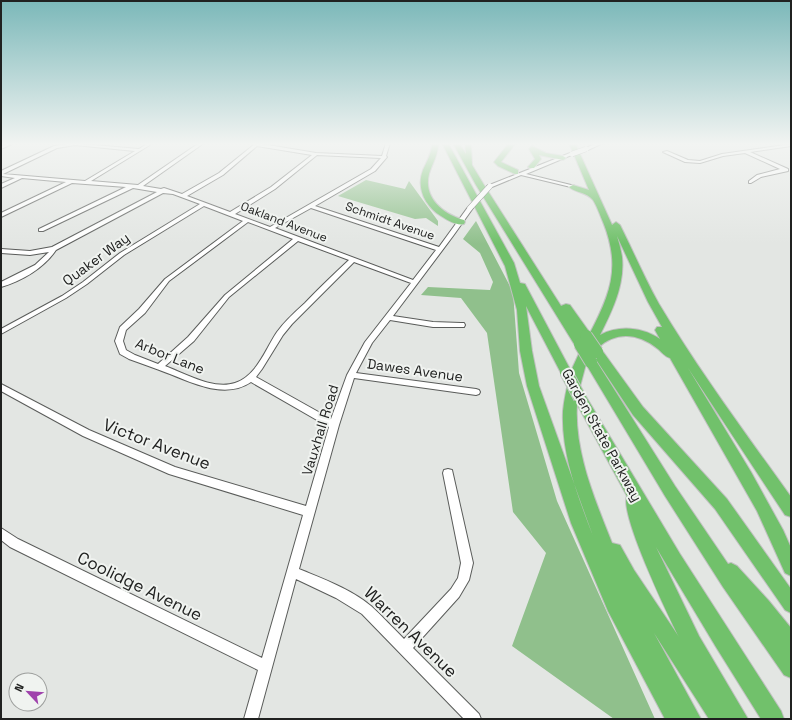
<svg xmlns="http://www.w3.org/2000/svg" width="792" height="720" viewBox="0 0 792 720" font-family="'Space Grotesk',sans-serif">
<rect width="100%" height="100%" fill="#e3e6e3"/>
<!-- green -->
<path fill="#90c08c" d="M366,180L405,189L409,181L438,221V226L426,218L415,219L338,196Z
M476,221L513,292L519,373L557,501L655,719H614L512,646L546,553L513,512L487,333L461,298L421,295L428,287L490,290L493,282L480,253L463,239Z"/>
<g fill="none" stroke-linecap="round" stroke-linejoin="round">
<defs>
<path id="minor" d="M8,143H14L1,149V146Z
M71,143L139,149L148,143H153L91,181L138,185L199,143H204L143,186L161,189L164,188L182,194L219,173L256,143L316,153L382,156L386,143H390L386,156L387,157L375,171L315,206L439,247L468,207H472L473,208L453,236L393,316L433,322L461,323H464L465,325L464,327H433L390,320L372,343L356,373L476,389L479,390L480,392L479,394L476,395L354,378L339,425L299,569C323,579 351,589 371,606C382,616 393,628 404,639L451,589L458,578L461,563L443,473L444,470L448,469L452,470L473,563L469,580L459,597L413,648L479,714L481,719H464L362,614L336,598L296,579L258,719H244L258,670L10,547L1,540V528L18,539L262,658L303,515L169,474L83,436L1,391V384L89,430L175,467L306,506L329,427L251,382C226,399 195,384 170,374C157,369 143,364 129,359L120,354L115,341L120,327L139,309L165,279L243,221L204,206L124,255L87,284L66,298L1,334V329L62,296L83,282L120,253L200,204L173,194L163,193L56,250C44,268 22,281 1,287V282L35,265L49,252L30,255L1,253V249L30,251L52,247L157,192L133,188L43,231H39V229L126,187L72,183L1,217V213L66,182L22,178L1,188V184L15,178L1,176V171L54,146ZM75,145L135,151L85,181L3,174L57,148ZM257,146L312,155L271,187L230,212L187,196L223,175ZM317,155L381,158L371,169L270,227L235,214L275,189ZM311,208L436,250L413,280L275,228ZM248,222L293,239L225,295L188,337L158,364L135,355L126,350L123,341L126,330L145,313L169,281ZM298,241L349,260C334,274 319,288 305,303C295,312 285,321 277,332C266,348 257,376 235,383C213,390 186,374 165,366L194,341L229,297ZM354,262L411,283L365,342L347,375L331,419L256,377L262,369L283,335L292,324Z
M597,143H603L588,150L584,149Z
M791,144V146L750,152L788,169V171L761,177L751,183H749V181L757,175L780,169L745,153L723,156L700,163L685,162L663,152L667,151L688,160L700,161L722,154Z
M570,153L574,154L526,174L575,186V188L521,175L492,187L487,186Z"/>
<path id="highway" d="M432,143H438V147C437,157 432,164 429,174C423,198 443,214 464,220L465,222L464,224C457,226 447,220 441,216C425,206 416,188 423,170C427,161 432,153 432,143Z
M442,143H448L514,263L520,283L525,284L526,286L571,371L582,347H576L476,185L453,143H459L466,154L465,143H471L472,165L484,185L561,306L566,304L570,305L590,333C611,293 621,266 603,222C600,215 597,206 593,200C587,192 576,193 569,187L573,185L589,190L569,143H575L612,225L616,222L620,225C633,251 645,279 659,304C699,371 746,434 791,497V517L785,515L688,368L751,472L783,530L791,548V576L785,573L757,511L670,358C664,356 662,352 658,349C638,333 616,331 598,348L601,349L643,407L727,499L791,589V613L785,610L715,509L633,415L591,352L588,359H595L675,486L728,564L731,563L737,566L769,601L791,628V678L784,675L723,587L665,496L586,364L578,394L585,395L680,554L781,711L784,719H761L716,647L656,547L699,636L748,719H709L654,633L701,719H665L608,611L571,523L527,386L520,351L517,310L505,266ZM617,236L648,302L662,327H657L655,330L660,339C642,327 619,325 600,335C612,311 625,285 622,257C621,250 619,243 617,236ZM526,306L562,375H570C567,387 564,399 563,411C561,454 578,497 593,536L539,386L532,351ZM577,404L627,496C619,513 668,615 679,637L634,570L620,545L612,543C595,500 574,452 577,404Z
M509,143H516L501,162L518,170V174H515L498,166L494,162Z
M532,146L546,153L563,156L566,158L563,160L539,155L541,159L534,168H530L528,167L535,159L529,149Z"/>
</defs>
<!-- minor casing -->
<use href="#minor" stroke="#5a5c5a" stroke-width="2"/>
<!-- highway casing -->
<use href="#highway" stroke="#c1c1c1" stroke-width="2"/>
<!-- minor -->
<use href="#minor" fill="#fff" fill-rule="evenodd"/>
<!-- highway -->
<use href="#highway" fill="#71c16b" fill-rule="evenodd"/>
<defs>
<path id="minor-bridge" d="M572,154L586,149
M470,208L490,186"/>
<path id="highway-bridge" d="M586,336L597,352
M580,344L591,362
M566,372L580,398"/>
</defs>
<!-- minor-bridge casing -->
<use href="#minor-bridge" stroke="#5a5c5a" stroke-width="6" stroke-linecap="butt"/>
<!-- highway-bridge casing -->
<use href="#highway-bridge" stroke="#c1c1c1" stroke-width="14" stroke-linecap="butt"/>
<!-- minor-bridge -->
<use href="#minor-bridge" stroke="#fff" stroke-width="5"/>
<!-- highway-bridge -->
<use href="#highway-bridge" stroke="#71c16b" stroke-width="12"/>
</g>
<!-- sky -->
<linearGradient id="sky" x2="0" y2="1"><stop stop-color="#7bb8b9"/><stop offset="0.59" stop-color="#f2f4f2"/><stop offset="1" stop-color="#f2f4f2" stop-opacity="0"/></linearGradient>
<rect width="792" height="244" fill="url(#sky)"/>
<g text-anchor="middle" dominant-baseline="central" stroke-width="4" stroke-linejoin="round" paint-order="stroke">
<!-- far-street labels -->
<g font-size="12" fill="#202120" stroke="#f0f3f0">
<text transform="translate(390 221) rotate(19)">Schmidt Avenue</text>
<text transform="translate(284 222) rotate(21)">Oakland Avenue</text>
</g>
<!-- street labels -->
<g font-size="14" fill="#202120" stroke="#f0f3f0">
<text transform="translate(96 259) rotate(-36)">Quaker Way</text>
<text transform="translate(170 356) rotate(22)">Arbor Lane</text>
<text transform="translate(415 370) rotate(8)">Dawes Avenue</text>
<text transform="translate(320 430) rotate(-73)">Vauxhall Road</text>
<text transform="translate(602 435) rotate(61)">Garden State Parkway</text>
</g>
<!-- near-street labels -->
<g font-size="17" fill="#202120" stroke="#f0f3f0">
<text transform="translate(157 444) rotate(21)">Victor Avenue</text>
<text transform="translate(140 586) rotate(26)">Coolidge Avenue</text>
<text transform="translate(411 632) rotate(44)">Warren Avenue</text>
</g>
</g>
<!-- border -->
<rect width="792" height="720" fill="none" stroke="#202120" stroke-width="4"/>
<!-- north arrow -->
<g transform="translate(28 692) rotate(296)"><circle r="19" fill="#f0f3f0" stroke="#9d9f9d"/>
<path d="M0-3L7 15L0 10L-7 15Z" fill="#9f42ac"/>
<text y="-6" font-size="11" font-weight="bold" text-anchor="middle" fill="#202120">N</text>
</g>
</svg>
